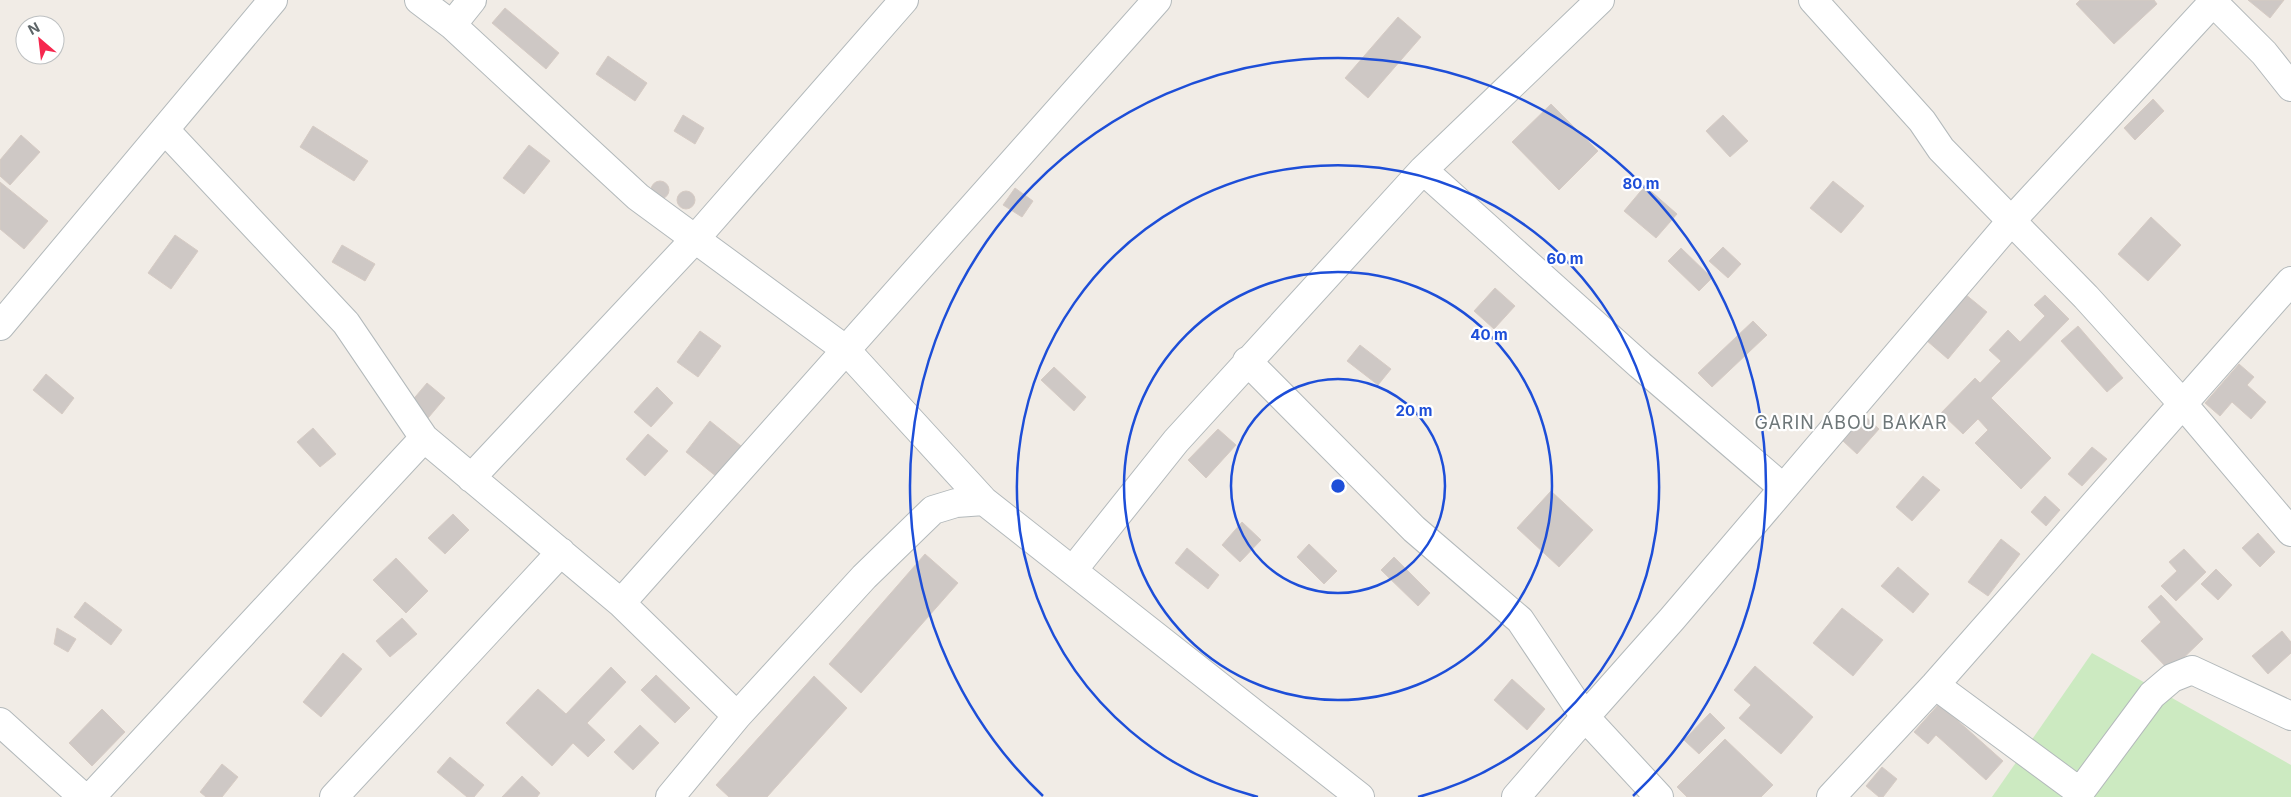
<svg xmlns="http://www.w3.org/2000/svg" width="2291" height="797" viewBox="0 0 2291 797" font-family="Inter,sans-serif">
<rect width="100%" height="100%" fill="#f1ece6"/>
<!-- green -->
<path fill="#cceac1" d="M2092,653L2291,765V797H1992Z"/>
<!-- building -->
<path fill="#cec8c5" stroke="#d6cbc4" d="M2080,0H2154L2157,4L2114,44L2076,4Z
M2248,0H2284L2270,18Z
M505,8L559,53L546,69L492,23Z
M1398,17L1421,37L1368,98L1345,78Z
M608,56L647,83L635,101L596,74Z
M2153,99L2164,111L2135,140L2124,128Z
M1551,104L1598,151L1559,190L1512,142Z
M683,115L704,128L695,144L674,131Z
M1723,115L1748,141L1730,157L1706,131Z
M313,126L368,161L354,181L300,147Z
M21,135L40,152L10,185L0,176V160Z
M529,145L550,161L524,194L503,178Z
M651 190a9 9 0 1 1 18 0a9 9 0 1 1-18 0Z
M1833,181L1864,206L1841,233L1810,208Z
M0,182L48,221L24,249L0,229Z
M1645,186L1677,214L1656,238L1624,211Z
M1015,188L1033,201L1022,217L1003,205Z
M677 200a9 9 0 1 1 18 0a9 9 0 1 1-18 0Z
M2151,217L2181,245L2148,281L2118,254Z
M175,235L198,251L171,289L148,273Z
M342,245L375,264L365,281L332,262Z
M1723,247L1741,264L1728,278L1709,261Z
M1681,248L1712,278L1699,291L1668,261Z
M1495,288L1515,306L1494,329L1474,311Z
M1965,294L1987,312L1948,359L1926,340Z
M2045,295L2069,319L1991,398L2051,458L2021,489L1975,443L1988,430L1978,419L1963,434L1941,413L1975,378L1980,383L2001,361L1989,350L2008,330L2020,342L2045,316L2034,305Z
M1753,321L1767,335L1712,387L1698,373Z
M2078,326L2123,378L2107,392L2061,341Z
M700,331L721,346L698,377L677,362Z
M1360,345L1391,369L1378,385L1347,361Z
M2239,364L2254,377L2247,385L2266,402L2251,419L2232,402L2220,416L2205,403Z
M1054,367L1086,397L1074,411L1041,380Z
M46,374L74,398L62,414L33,390Z
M427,383L445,398L423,424L405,409Z
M657,387L673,403L651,427L634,412Z
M1865,416L1879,429L1857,454L1843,441Z
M710,421L741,446L717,477L686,452Z
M313,428L336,454L320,467L297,442Z
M1218,429L1236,445L1206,478L1188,460Z
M648,434L668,451L645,476L626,459Z
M2092,447L2107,459L2082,486L2068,474Z
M1923,476L1940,490L1912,521L1896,507Z
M1551,491L1593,530L1559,567L1517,528Z
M2045,496L2060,510L2046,526L2031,512Z
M453,514L469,530L445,554L428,538Z
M1242,522L1261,540L1240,562L1222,545Z
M2258,533L2275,552L2260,567L2242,548Z
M2001,539L2020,554L1988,596L1968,582Z
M1309,544L1337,571L1324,584L1297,557Z
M1187,548L1219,575L1208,589L1175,563Z
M2184,549L2206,572L2176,601L2161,586L2177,571L2169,562Z
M925,554L958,583L861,693L829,664Z
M1394,557L1430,593L1418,606L1381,570Z
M396,558L428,591L406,613L373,580Z
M1898,567L1929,594L1913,613L1881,586Z
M2216,569L2232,585L2218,600L2201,584Z
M2161,595L2203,639L2170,671L2141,641L2161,622L2148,607Z
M85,602L122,630L111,645L74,617Z
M1842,608L1883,640L1853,676L1813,643Z
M402,618L417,634L390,657L376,641Z
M57,628L76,639L68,652L54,644Z
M2282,631L2291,642V653L2268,674L2252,656Z
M343,653L362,669L321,717L303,702Z
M1755,666L1813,717L1781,754L1739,718L1751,705L1734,690Z
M611,667L626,682L587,723L605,740L588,757L573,743L552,766L506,723L538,689L566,714Z
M656,675L690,708L675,723L641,690Z
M814,676L847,708L767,797H729L716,785Z
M1512,679L1545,709L1527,730L1494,700Z
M1939,704L2003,761L1986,780L1936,735L1928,744L1914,732Z
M102,709L125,732L92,766L69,743Z
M1710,713L1725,728L1699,754L1684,740Z
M640,725L659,743L633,770L614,752Z
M1725,739L1773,785L1761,797H1687L1677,787Z
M450,757L484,785L474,797H467L437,772Z
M222,764L238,777L222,797H206L200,792Z
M1882,767L1897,779L1883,797H1879L1866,786Z
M522,776L540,793L537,797H502Z"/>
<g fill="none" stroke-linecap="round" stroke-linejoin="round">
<defs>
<path id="minor" d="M419,0L452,25L638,197L845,349L984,501
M1600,0L1423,170L1640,365L1782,487
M1813,0L1922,121L1941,149L2086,297L2182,403L2291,532
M2211,0L2264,53L2291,87
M452,25L472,0
M165,130L346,323L424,438L621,603L737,716
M0,326L273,0
M1247,361L1414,529L1520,620L1585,717L1516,797
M471,478L695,239L904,0
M1073,570L1176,441L1423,170
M621,603L1157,0
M1935,685L2080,792L2077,797
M0,722L83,797
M2080,792L2152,695L2172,678L2192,670L2291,716
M91,797L424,438
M334,797L561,552
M670,797L737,716L864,577L933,510L956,503L984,501L1360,797
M1659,797L1585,717L1672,619L2012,220L2215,0
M1831,797L1935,685L2291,281"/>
</defs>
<!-- minor casing -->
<use href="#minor" stroke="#b3b9bb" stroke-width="30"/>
<!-- minor -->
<use href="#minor" stroke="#fff" stroke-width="28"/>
</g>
<!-- distance rings -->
<g fill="none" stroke="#1d4ed8" stroke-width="2.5">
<circle cx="1338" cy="486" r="107"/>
<circle cx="1338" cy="486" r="214"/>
<path d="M1258 797A321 321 0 1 1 1418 797"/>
<path d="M1043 796A428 428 0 1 1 1633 796"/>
</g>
<g text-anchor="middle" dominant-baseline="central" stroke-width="4.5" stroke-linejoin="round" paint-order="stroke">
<!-- quarter labels -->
<g font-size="18" letter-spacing="1" fill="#6e7779" stroke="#fff">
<text x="1851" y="422">GARIN ABOU BAKAR</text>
</g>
</g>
<circle cx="1338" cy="486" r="8" fill="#1d4ed8" stroke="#fff" stroke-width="2.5"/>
<g font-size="15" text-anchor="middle" font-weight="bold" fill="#1d4ed8" stroke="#fff" stroke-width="4.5" stroke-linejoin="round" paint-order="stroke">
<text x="1641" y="189">80 m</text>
<text x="1565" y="264">60 m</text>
<text x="1489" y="340">40 m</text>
<text x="1414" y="416">20 m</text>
</g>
<!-- north arrow -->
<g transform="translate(40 40) rotate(332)"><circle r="24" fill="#ffffff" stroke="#bec1c2"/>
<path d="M0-4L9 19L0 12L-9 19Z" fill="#f6274e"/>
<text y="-8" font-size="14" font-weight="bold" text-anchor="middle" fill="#5d6467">N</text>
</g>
</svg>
